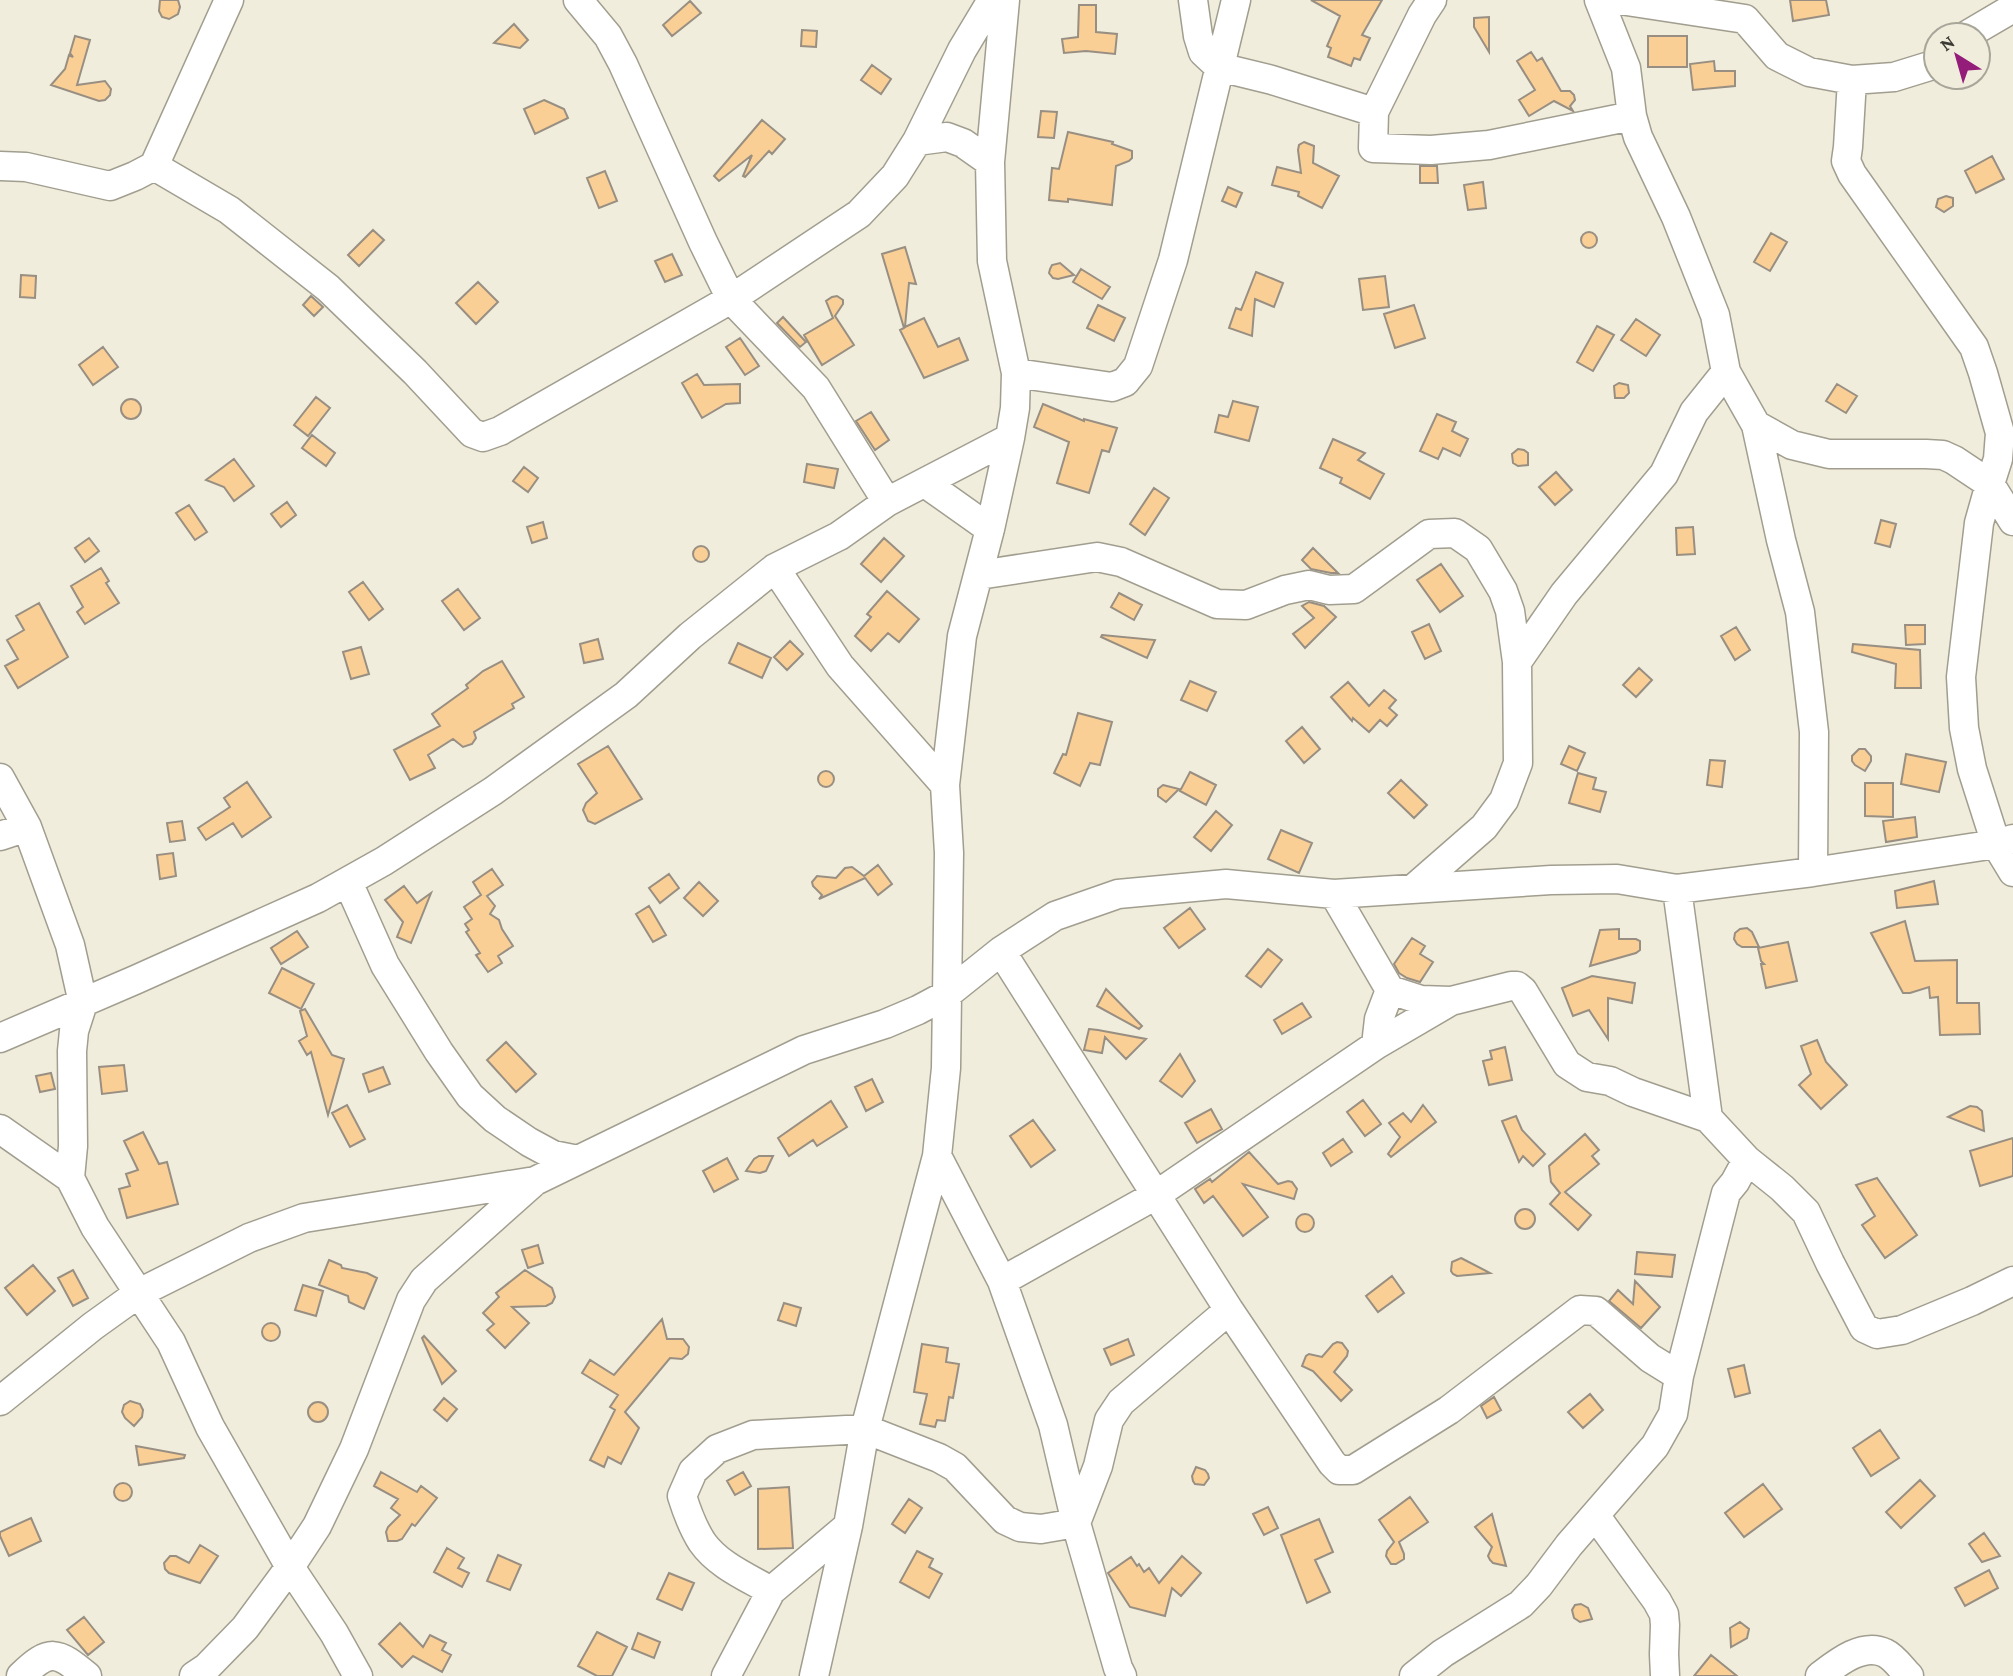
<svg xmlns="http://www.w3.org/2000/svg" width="2013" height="1676" viewBox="0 0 2013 1676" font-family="'Crimson Pro',serif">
<rect width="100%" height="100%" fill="#f0eddd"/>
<!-- building -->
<path fill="#f9cf96" stroke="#988f82" stroke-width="2" d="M160,0H178L180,7L178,14L169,19L162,17L159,11Z
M1311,0H1382L1362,35L1370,38L1360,60L1354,58L1351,66L1328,57L1331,48L1327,46L1340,16Z
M1790,0H1826L1829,15L1793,21Z
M690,1L701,13L672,36L663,25Z
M1079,5H1096V32L1117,34L1115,54L1086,51L1064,53L1062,39L1078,37Z
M1489,17V52L1474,27V18Z
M514,24L528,40L520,48L494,43Z
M802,30L817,31L816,47L801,46Z
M75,36L90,40L77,85L105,81L111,89L110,95L105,100L99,101L51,85L65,69L69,55L73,57L70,53Z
M1648,36H1687V67H1648Z
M1531,52L1537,61L1542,58L1561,91H1570L1574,95L1575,100L1570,106L1573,111L1554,101L1529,116L1519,100L1535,90L1517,61Z
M1714,61L1715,71H1735V86L1693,90L1690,64Z
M872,65L891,79L881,94L861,80Z
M544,100L564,109L568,118L535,134L524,109Z
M1041,111L1057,112L1054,138L1038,137Z
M762,120L785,139L772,154L769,151L745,177L743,176L752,155L719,181L714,176Z
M1068,132L1113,142L1112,144L1132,151V158L1129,161L1116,166L1112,205L1068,199V202L1049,200L1052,168L1059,169Z
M1304,142L1314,146L1313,163L1339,176L1322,208L1298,196L1299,192L1272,185L1277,167L1301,173L1298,150L1299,145Z
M1992,156L2004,179L1976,193L1965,171Z
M1420,166H1437L1438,183H1420Z
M605,171L617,201L599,208L587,178Z
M1483,182L1486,208L1468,210L1464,185Z
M1228,187L1242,193L1236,207L1222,201Z
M1946,196L1953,198V206L1944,212L1936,207L1938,199Z
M373,230L384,240L359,266L348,255Z
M1581 240a8 8 0 1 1 16 0a8 8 0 1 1-16 0Z
M1771,233L1787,242L1770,271L1754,262Z
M905,247L916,284L909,283L905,327L924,318L938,347L959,338L968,360L924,378L900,330L904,328L882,254Z
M672,254L682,275L665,282L655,261Z
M1060,263L1074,275L1058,279L1053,278L1049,273L1050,269L1052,265Z
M1081,269L1110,287L1102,299L1073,282Z
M1256,272L1283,283L1274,307L1255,299L1252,336L1229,328L1236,308L1241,310Z
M21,275L36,276L35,298L20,297Z
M1385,276L1389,307L1363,310L1359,279Z
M478,282L498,302L476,324L456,303Z
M311,296L323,307L314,316L303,305Z
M837,296L843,300V304L835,316L854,345L822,365L804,335L833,318L826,301L832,297Z
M1098,305L1125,318L1114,341L1087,328Z
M1414,305L1425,338L1395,348L1384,314Z
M783,317L806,342L800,347L777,323Z
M1636,319L1660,335L1646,356L1621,340Z
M1597,326L1614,335L1593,371L1577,362Z
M740,338L759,366L745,375L726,347Z
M103,347L118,367L93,385L79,365Z
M697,374L704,385L740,384V403L726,404L702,418L682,383Z
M1619,383L1628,385L1629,393L1624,398H1615L1614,386Z
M1837,384L1857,396L1846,413L1826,401Z
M316,397L330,408L308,436L294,425Z
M121 409a10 10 0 1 1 20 0a10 10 0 1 1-20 0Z
M1233,401L1258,407L1249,441L1215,432L1219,415L1228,417Z
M1043,404L1084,421V419L1117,428L1109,452L1102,450L1089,493L1057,483L1069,442L1034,427Z
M871,412L889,440L875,450L856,421Z
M1437,414L1456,422L1452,431L1468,439L1460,456L1443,448L1438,459L1420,451Z
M312,435L335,453L326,466L302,448Z
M1333,439L1365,453L1358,460L1384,474L1370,499L1340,483L1342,478L1320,468Z
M1518,449L1524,450L1528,453V465L1518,466L1513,463L1512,454Z
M234,459L254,486L234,501L224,487L206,480Z
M807,464L838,469L834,488L804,482Z
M524,467L538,478L528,492L513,481Z
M1556,472L1572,490L1555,505L1539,487Z
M1154,488L1169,498L1145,535L1130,524Z
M287,502L296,515L281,527L271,514Z
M189,505L207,532L195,540L176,513Z
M1881,520L1896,524L1890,547L1875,543Z
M543,522L547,538L532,543L527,527Z
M1693,527L1695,554L1677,555L1676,528Z
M89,538L99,551L85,562L75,548Z
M884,538L904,556L881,582L861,564Z
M693 554a8 8 0 1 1 16 0a8 8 0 1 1-16 0Z
M1313,548L1338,573H1331L1311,569L1302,560Z
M1441,564L1463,596L1440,612L1417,580Z
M101,568L109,581L106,583L119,603L85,624L77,612L83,607L71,586Z
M363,582L383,609L369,620L349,592Z
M458,589L480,618L464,630L442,601Z
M887,591L919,619L899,642L888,633L871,651L855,636L871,617L867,614Z
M1119,593L1142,605L1134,620L1111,607Z
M1309,602L1324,606L1336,617L1305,648L1293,634L1314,618L1302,606Z
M39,603L68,657L18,688L5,666L18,659L7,640L24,630L16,616Z
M1429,624L1441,651L1425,659L1412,632Z
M1905,625H1925V644L1906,645Z
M1736,627L1750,650L1735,660L1721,636Z
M1102,635L1155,640L1147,658L1101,637Z
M598,639L603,659L584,663L580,644Z
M790,641L803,654L787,670L774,657Z
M738,643L771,658L762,678L729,663Z
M1853,644L1920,650L1921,688H1895L1896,664L1852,652Z
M361,647L369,674L351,679L343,652Z
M502,661L524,697L512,704L514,708L474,732L476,738L472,744L463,747L453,739L428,755L435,768L410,780L394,750L440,726L432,714L468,688L466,685L483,671Z
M1639,668L1652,680L1636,697L1623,685Z
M1190,681L1216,692L1207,711L1181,700Z
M1348,682L1369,706L1384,690L1396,700L1389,708L1397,715L1387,726L1380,720L1369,732L1353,718L1352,721L1331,697Z
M1078,713L1112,722L1100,765L1090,763L1080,786L1054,773L1063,754L1066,755Z
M1302,727L1320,749L1304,763L1286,741Z
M608,746L642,799L595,824L588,821L583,810L586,803L597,793L578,764Z
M1569,746L1585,753L1577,771L1561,764Z
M1859,749H1865L1871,756V761L1865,771L1855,765L1852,761V756Z
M1906,754L1946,762L1939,792L1901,784Z
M1710,760L1725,761L1722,787L1707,785Z
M818 779a8 8 0 1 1 16 0a8 8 0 1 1-16 0Z
M1190,772L1216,785L1206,805L1180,791Z
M1578,773L1596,778L1593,789L1606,792L1600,812L1569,803Z
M1401,780L1427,805L1414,818L1388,793Z
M247,782L271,817L242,837L233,823L206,840L198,828L230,807L224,798Z
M1865,783H1893V817L1865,816Z
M1163,785L1179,789L1166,802L1158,796V789Z
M1216,811L1232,825L1211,851L1194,837Z
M1915,817L1917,837L1886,842L1883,821Z
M182,821L185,840L170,842L167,823Z
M1281,830L1312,843L1299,873L1268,859Z
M173,853L176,876L160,879L157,855Z
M878,865L892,884L878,895L865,878L819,899L822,895L813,886L812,882L817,876L836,878L845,868L852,867L864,876Z
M492,869L503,885L487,896L495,906L490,914L499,920L502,929L513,946L498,956L502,963L488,972L476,955L480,953L466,932L469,930L465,924L472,919L464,907L481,895L473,882Z
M669,874L679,888L660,903L649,888Z
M1934,881L1938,904L1897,908L1895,891Z
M699,882L718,901L703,916L684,898Z
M404,886L417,903L431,893L411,943L397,937L403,922L385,900Z
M649,906L666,935L653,942L636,914Z
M1190,908L1205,929L1179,948L1164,928Z
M1905,921L1915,961L1957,960V1003H1979L1980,1034L1940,1035L1938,997L1930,998L1929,987L1910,993H1903L1871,933Z
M1747,928L1752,932L1759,947H1742L1737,944L1734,939L1735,933L1740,929Z
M1619,929V939H1636L1640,941V950L1636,953L1590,966L1600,930Z
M297,931L308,947L281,964L271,948Z
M1412,938L1425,946L1420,954L1433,962L1420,982L1407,978L1399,973L1394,964Z
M1788,942L1797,981L1766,988L1761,964H1764L1761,961L1758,948Z
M1268,949L1282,960L1261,987L1246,976Z
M282,968L314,984L301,1009L269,993Z
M1592,976L1635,983L1632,1003L1608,998V1039L1589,1010L1573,1016L1562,988Z
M1106,989L1142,1026L1139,1029L1097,1006Z
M1302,1003L1311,1017L1282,1034L1274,1020Z
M305,1009L332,1055L344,1059L328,1115L311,1052L307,1055L299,1041L307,1036L300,1011Z
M1089,1029L1098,1030L1146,1039L1126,1059L1105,1037L1102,1053L1084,1050Z
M1817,1040L1826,1062L1847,1085L1821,1109L1799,1085L1811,1074L1801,1046Z
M506,1042L536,1074L516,1092L487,1060Z
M1505,1047L1512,1080L1489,1085L1483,1061L1492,1059L1490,1051Z
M1180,1054L1195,1081L1182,1097L1160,1081Z
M124,1065L127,1091L102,1094L99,1067Z
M383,1067L390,1084L369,1092L363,1074Z
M51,1073L55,1089L40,1092L36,1076Z
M872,1079L883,1102L866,1111L855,1087Z
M1363,1100L1381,1124L1365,1136L1347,1112Z
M831,1101L847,1127L817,1146L813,1140L789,1156L778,1138Z
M347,1105L365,1139L350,1147L332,1113Z
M1423,1105L1436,1122L1391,1157L1388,1154L1400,1137L1389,1123L1403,1113L1411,1122Z
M1970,1106L1977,1107L1982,1111L1984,1131L1948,1117Z
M1211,1109L1222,1129L1197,1143L1185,1123Z
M1516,1116L1522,1130L1545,1154L1533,1166L1523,1156L1519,1162L1502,1121Z
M1033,1120L1055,1150L1031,1167L1010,1136Z
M143,1132L159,1164L167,1162L178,1204L127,1218L119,1189L130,1186L126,1174L138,1170L124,1141Z
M1585,1134L1599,1150L1592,1156L1599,1164L1565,1192L1591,1215L1578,1230L1550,1204L1560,1193L1551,1182L1549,1166Z
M2013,1138V1176L1980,1186L1970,1151Z
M1343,1139L1352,1152L1331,1166L1323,1153Z
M1249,1152L1278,1184L1288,1181L1292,1182L1297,1189L1294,1199L1243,1184L1268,1217L1243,1236L1213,1196L1204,1203L1195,1189L1210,1179L1212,1182Z
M759,1156H773L766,1171L760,1173L746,1171L754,1159Z
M727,1158L738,1179L714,1192L703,1171Z
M1877,1178L1917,1235L1885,1258L1862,1225L1875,1216L1856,1185Z
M1515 1219a10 10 0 1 1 20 0a10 10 0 1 1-20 0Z
M1296 1223a9 9 0 1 1 18 0a9 9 0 1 1-18 0Z
M538,1245L543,1263L528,1268L522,1250Z
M1637,1252L1675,1255L1672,1277L1635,1274Z
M1461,1258L1490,1273L1457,1276L1453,1274L1451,1271L1452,1262Z
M329,1260L341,1265L342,1268L367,1273L377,1278L364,1309L349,1302L348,1296L319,1285Z
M33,1265L55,1291L27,1315L5,1288Z
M73,1270L88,1298L73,1306L58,1278Z
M525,1270L552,1288L555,1297L552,1303L546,1306L512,1307L529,1323L505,1348L487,1330L494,1324L483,1313L499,1297L496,1293Z
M1392,1276L1404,1293L1378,1312L1366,1296Z
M1635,1281L1660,1307L1641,1328L1609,1301L1618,1290L1633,1304Z
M303,1285L323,1291L316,1316L295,1310Z
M784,1303L801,1308L796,1326L778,1320Z
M662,1319L667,1339H683L689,1347L688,1354L682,1359L670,1358L625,1412L639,1428L621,1464L608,1457L604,1467L590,1460L615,1410L610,1407L618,1395L582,1373L590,1360L614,1375Z
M262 1332a9 9 0 1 1 18 0a9 9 0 1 1-18 0Z
M424,1336L456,1371L442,1384L422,1338Z
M1128,1339L1134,1355L1111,1365L1104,1349Z
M1337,1342L1342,1343L1348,1351L1347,1356L1334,1372L1352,1390L1341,1401L1313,1371L1302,1366L1306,1356L1309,1354L1322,1357L1333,1344Z
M922,1344L948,1348L946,1362L959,1364L953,1398L949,1397L945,1421L937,1420L935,1427L920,1424L927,1394L914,1392Z
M1744,1365L1750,1393L1735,1397L1728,1369Z
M1590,1394L1603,1410L1583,1428L1568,1412Z
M1494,1397L1501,1410L1487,1418L1481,1406Z
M444,1398L457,1409L447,1421L434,1410Z
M130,1401L140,1404L143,1410L142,1417L134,1426L125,1418L122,1412L124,1405Z
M308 1412a10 10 0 1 1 20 0a10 10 0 1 1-20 0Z
M1880,1430L1899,1458L1871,1476L1853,1448Z
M136,1446L185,1455L184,1458L139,1465Z
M1196,1467L1205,1470L1208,1474L1209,1478L1204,1485L1195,1484L1193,1481L1192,1476Z
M381,1472L417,1492L421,1486L437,1498L415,1526L412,1524L402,1539L397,1541H388L386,1532L388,1527L400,1515L391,1508L398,1499L374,1486Z
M743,1472L751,1486L735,1495L727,1481Z
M1920,1480L1935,1496L1901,1528L1886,1512Z
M114 1492a9 9 0 1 1 18 0a9 9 0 1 1-18 0Z
M1763,1484L1782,1509L1744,1537L1725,1513Z
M789,1487L793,1548L758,1549V1489Z
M1410,1497L1428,1522L1399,1542L1404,1554V1559L1396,1564H1391L1386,1556L1387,1551L1394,1542L1379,1520Z
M909,1499L922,1508L905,1533L892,1524Z
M1268,1507L1278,1528L1264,1535L1253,1514Z
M1492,1514L1497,1533L1506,1566L1493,1563L1490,1560L1488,1556L1492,1547L1475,1527Z
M31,1518L41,1541L9,1556L0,1536V1532Z
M1319,1519L1333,1552L1315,1560L1330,1592L1307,1603L1281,1535Z
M1984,1533L2000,1556L1982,1562L1969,1544Z
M200,1545L218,1556L200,1583L169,1573L165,1569L164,1563L170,1556H176L189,1563Z
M447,1548L464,1558L458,1568L469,1573L462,1587L434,1572Z
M917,1551L933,1559L929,1567L942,1574L929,1598L900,1582Z
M498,1555L521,1565L510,1590L487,1581Z
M1182,1556L1201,1573L1181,1596L1172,1588L1165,1616L1130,1607L1108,1573L1131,1557L1137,1566L1139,1564L1144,1572L1149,1568L1159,1583Z
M1989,1570L1998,1588L1965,1606L1955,1588Z
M669,1573L694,1583L682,1610L657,1599Z
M1581,1604L1588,1608L1592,1619L1580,1622L1574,1618L1572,1610L1575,1605Z
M84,1617L104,1642L88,1655L67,1630Z
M1740,1622L1749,1629L1747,1638L1731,1647L1730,1628Z
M400,1623L423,1647L430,1635L446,1643L442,1650L451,1655L442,1672L413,1656L402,1667L379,1644Z
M597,1632L627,1647L612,1676H597L578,1666Z
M638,1633L660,1642L654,1658L632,1649Z
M1711,1655L1737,1676H1694Z"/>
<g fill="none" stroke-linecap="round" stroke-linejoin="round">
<defs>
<path id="minor" d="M578,0L608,36L623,64L703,242L731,299L816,388L887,502
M1193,0L1198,36L1203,52L1219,67L1272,80L1374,112L1373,148L1431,150L1489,145L1632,116
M1599,0L1626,68L1632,116L1638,137L1676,217L1715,315L1726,372L1756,425L1781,540L1800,612L1814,732L1813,872
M1620,0L1745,19L1777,56L1809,72L1852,80L1894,77L1933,65L1936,63
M1967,35L2013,8
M1852,80L1848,147L1846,161L1852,174L1974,347L1983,373L2000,433L1998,459L1990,484L2013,521
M1374,112L1422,15L1432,0
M917,141L947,137L963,143L990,162
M0,166L26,167L110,186L135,176L154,166L229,210L328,288L415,372L472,433L483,437L500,431L731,299L859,214L895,176L917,141L962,50L992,0
M154,166L229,0
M1016,373L1112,387L1125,382L1138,366L1173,260L1236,0
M1756,425L1792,445L1829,454H1926L1943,455L1954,460L1990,484L1979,523L1961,677L1964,728L1972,769L1996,844L2013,872
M925,483L990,529
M775,568L840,666L945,785
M979,575L1097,557L1121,562L1217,604L1246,605L1285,590L1309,585L1329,590L1354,589L1429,534L1455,533L1478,549L1503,591L1510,611L1517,662L1518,763L1504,800L1484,827L1413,889
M1517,662L1564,594L1664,474L1694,412L1726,372
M0,778L27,827L70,945L83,1003L74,1031L72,1051L73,1146L70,1178L95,1227L171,1342L210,1427L290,1567L334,1633L358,1676
M0,836L27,827
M348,882L385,965L439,1052L470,1096L495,1119L529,1142L553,1155L578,1160
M1677,889L1708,1118L1747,1160L1782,1188L1806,1212L1830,1263L1864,1328L1877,1334L1902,1330L1972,1301L2013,1281
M1001,951L1229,1310L1332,1463L1339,1470H1353L1449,1410L1580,1310L1596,1311L1650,1358L1679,1376
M1390,990L1421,1000L1451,1001L1511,986H1517L1523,991L1567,1064L1587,1077L1610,1081L1633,1092L1708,1118
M0,1038L135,980L318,898L384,861L493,791L626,695L690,636L775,568L839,536L887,502L1010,438
M1376,1045L1451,1001
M0,1129L70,1178
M937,1156L1002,1281L1053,1425L1076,1523L1118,1668L1122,1676
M1002,1281L1156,1195L1376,1045L1379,1019L1390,990L1334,894
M0,1401L93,1326L139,1293L249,1238L304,1218L535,1181L804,1050L885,1024L918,1010L946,995L1001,951L1055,916L1118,894L1226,884L1334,894L1551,880L1617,879L1677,889L1813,872L1996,844L2013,839
M1595,1515L1657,1601L1664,1614L1665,1625L1664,1654L1665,1676
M848,1526L771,1591C747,1577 718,1565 702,1542C693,1528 687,1512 682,1496L693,1471L717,1449L753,1435L865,1429L939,1458L955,1467L1005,1520L1020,1527L1041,1529L1076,1523L1098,1466L1109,1420L1121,1402L1229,1310
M21,1676C50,1648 57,1651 87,1676
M194,1676L206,1668L245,1628L290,1567L317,1526L354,1449L411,1300L424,1280L535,1181
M726,1676L771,1591
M814,1676L848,1526L865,1429L937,1156L946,1068L949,853L945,785L962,636L990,529L1010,438L1015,408L1016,373L992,261L990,162L1005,0
M1414,1676L1443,1653L1521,1604L1539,1585L1569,1545L1655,1446L1673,1414L1679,1376L1726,1193L1735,1182L1747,1160
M1820,1676C1837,1663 1863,1642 1885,1653C1894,1657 1902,1669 1909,1676"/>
</defs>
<!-- minor casing -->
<use href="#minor" stroke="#a19e8f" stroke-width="31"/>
<!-- minor -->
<use href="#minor" stroke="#fff" stroke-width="28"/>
</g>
<!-- north arrow -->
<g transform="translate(1957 56) rotate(323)"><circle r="33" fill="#f0eddd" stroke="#a8a699" stroke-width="2"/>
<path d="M0-5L12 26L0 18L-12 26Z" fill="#941d79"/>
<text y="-10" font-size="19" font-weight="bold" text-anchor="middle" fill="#3c3b34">N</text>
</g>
</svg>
